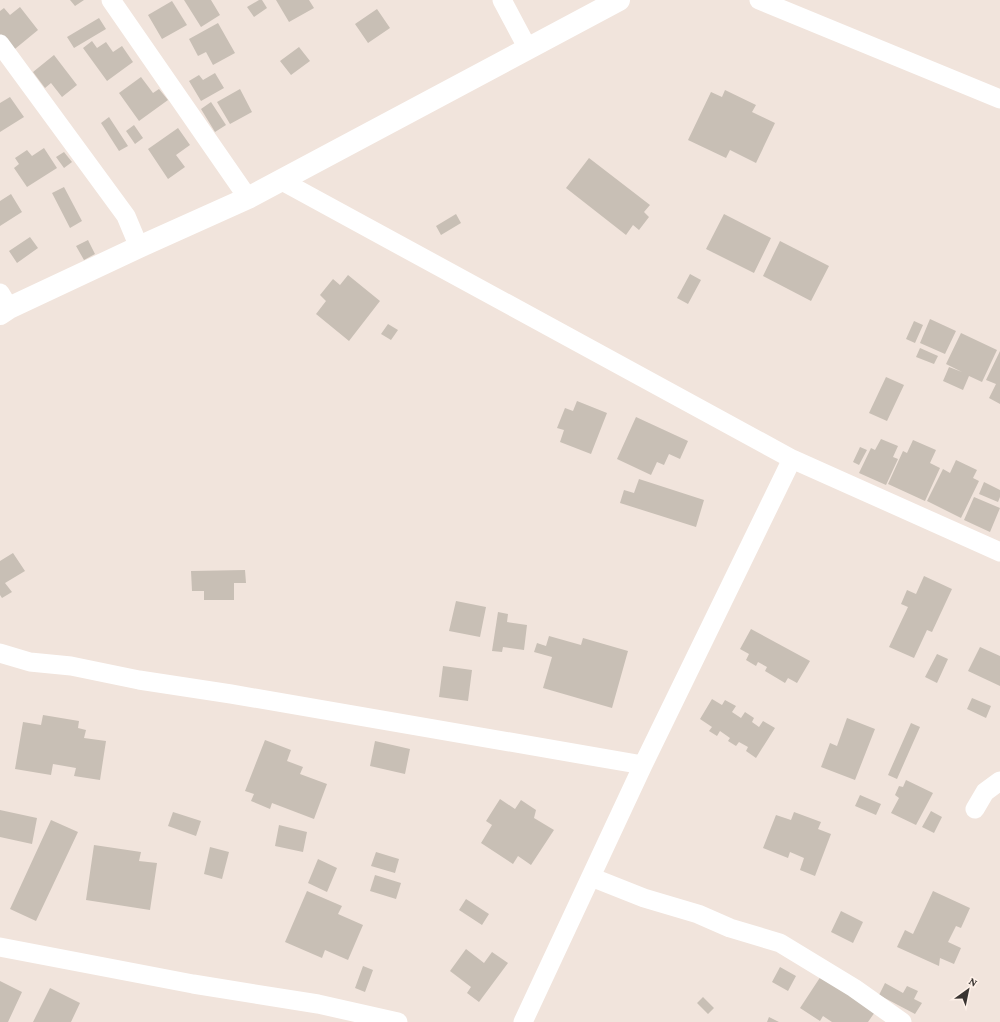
<svg xmlns="http://www.w3.org/2000/svg" width="1000" height="1022" viewBox="0 0 1000 1022" font-family="'Crimson Pro',serif">
<rect width="100%" height="100%" fill="#f1e4dc"/>
<!-- building -->
<path fill="#c8bfb5" d="M70,0H84L75,6Z
M184,0H211L220,15L201,27Z
M259,0H262L267,8L254,17L247,7Z
M276,0H309L314,8L289,22Z
M172,1L187,25L162,39L148,15Z
M20,7L38,30L10,53L0,41V11L4,8L10,15Z
M377,9L390,28L368,43L355,24Z
M99,18L106,29L74,48L67,37Z
M218,23L235,53L213,65L206,52L198,56L189,39Z
M92,41L97,48L106,42L113,52L122,46L133,62L107,81L83,48Z
M299,47L310,61L291,75L280,61Z
M54,55L77,85L62,97L51,83L45,88L33,72Z
M215,73L224,88L201,101L189,81L199,75L203,80Z
M141,77L153,93L159,89L168,100L139,121L119,93Z
M240,89L252,112L230,124L217,102Z
M725,90L756,105L752,112L775,123L756,163L730,150L726,158L688,140L711,92L722,97Z
M10,97L24,117L0,132V103Z
M211,102L226,125L215,132L201,109Z
M109,117L128,146L119,151L101,123Z
M134,125L143,138L135,144L126,131Z
M178,128L190,145L176,155L185,167L168,179L148,149Z
M44,148L57,168L27,187L14,168L19,164L15,158L27,150L32,156Z
M64,152L72,162L64,168L56,157Z
M589,158L650,205L644,212L649,217L639,230L633,225L626,235L566,188Z
M64,187L82,221L70,228L52,193Z
M11,194L22,212L0,226V201Z
M456,214L461,223L441,235L436,226Z
M724,214L771,238L754,273L706,249Z
M30,237L38,248L17,263L9,251Z
M88,240L95,254L84,260L76,246Z
M780,241L829,266L811,301L763,276Z
M690,274L701,280L688,304L677,298Z
M348,275L380,301L349,341L316,314L326,301L320,295L333,279L340,285Z
M930,319L956,331L945,354L920,343Z
M914,321L923,325L915,343L906,339Z
M388,324L398,330L391,340L381,334Z
M961,333L997,350L982,382L969,376L963,390L943,381L949,367L962,372L946,364Z
M920,348L938,356L934,364L916,357Z
M1000,351V404L989,398L996,384L986,380Z
M886,377L904,385L887,421L869,413Z
M577,401L607,413L591,454L560,442L564,430L557,428L565,408L573,411Z
M636,417L688,441L680,459L669,454L664,465L657,462L651,475L617,459Z
M881,439L898,446L893,457L898,459L886,485L859,473L871,448L875,450Z
M913,440L936,450L930,463L940,468L925,501L888,484L903,451L907,453Z
M860,447L867,450L859,465L853,462Z
M956,460L977,470L973,478L979,481L961,518L927,501L943,469L950,473Z
M639,479L704,500L696,527L620,503L624,490L634,493Z
M984,482L1000,490V497L998,502L979,494Z
M974,497L1000,508L990,532L964,520Z
M13,553L25,571L5,583L12,592L2,598L0,595V561Z
M245,570L246,583H234V600H204V591H192L191,571Z
M924,576L952,589L932,632L927,630L914,658L889,647L908,607L901,604L907,590L916,594Z
M456,601L486,607L480,637L449,631Z
M498,612L508,614L507,622L527,625L524,650L503,647L502,652L492,651Z
M751,629L810,661L797,683L788,678L785,683L765,671L767,667L758,662L756,666L746,660L749,654L740,649Z
M549,636L581,645L583,638L628,651L612,708L543,688L552,657L534,652L537,643L546,646Z
M980,647L1000,656V686L968,671Z
M937,654L948,659L937,683L925,677Z
M443,666L472,670L468,701L439,697Z
M972,698L991,706L986,718L967,709Z
M712,699L722,705L725,700L736,706L732,712L741,718L745,712L754,718L752,722L759,727L763,721L775,728L756,758L746,751L748,747L739,742L736,746L728,741L730,738L720,731L717,736L709,731L712,727L700,719Z
M43,715L79,721L78,728L86,730L84,738L106,741L100,780L74,776L76,768L53,764L51,775L15,769L23,722L41,725Z
M847,718L875,729L855,780L821,767L830,743L837,746Z
M911,723L920,727L897,779L888,775Z
M265,740L291,750L287,761L303,767L300,774L327,784L314,819L272,803L270,809L251,801L254,794L245,791Z
M375,741L410,749L405,774L370,766Z
M906,780L933,793L916,825L891,813L899,798L895,795L899,786L903,787Z
M860,795L881,804L876,815L855,806Z
M500,799L515,809L521,800L536,810L534,818L554,830L531,865L518,856L513,864L481,843L492,825L486,821Z
M0,810L37,818L32,844L0,837Z
M931,811L942,817L934,833L922,827Z
M173,812L201,821L196,836L168,826Z
M794,812L821,822L818,829L831,834L815,876L800,870L804,858L790,852L788,858L763,848L776,815L791,820Z
M51,820L78,832L36,921L10,909Z
M279,825L307,832L303,852L275,846Z
M94,845L141,852L139,861L157,863L150,910L86,900Z
M210,847L229,852L222,879L204,874Z
M376,852L399,859L395,873L371,866Z
M318,859L337,868L327,892L308,883Z
M375,875L401,883L396,899L370,891Z
M307,891L342,906L338,914L363,925L348,960L325,950L322,958L285,942Z
M933,891L970,908L961,928L956,926L948,942L961,948L954,964L940,958L939,966L897,947L905,930L913,934Z
M466,899L489,914L482,925L459,910Z
M841,911L863,922L853,943L831,932Z
M466,949L484,963L492,952L508,963L479,1002L467,993L471,987L450,971Z
M363,966L373,970L365,992L355,988Z
M780,967L796,976L788,991L772,982Z
M821,976L875,1012L868,1022H832L823,1016L820,1021L800,1008Z
M0,981L22,992L8,1022H0Z
M885,983L903,993L907,986L918,991L914,999L922,1003L915,1014L879,995Z
M50,988L80,1003L71,1022H33Z
M703,997L714,1008L708,1014L697,1003Z
M769,1017L779,1022H767Z"/>
<g fill="none" stroke-linecap="round" stroke-linejoin="round">
<!-- street -->
<path stroke="#fff" stroke-width="19" d="M111,0L248,198
M502,0L528,49
M759,0L1000,99
M0,44L126,216L139,247
M282,181L792,459L1000,552
M0,293L9,308
M0,653L30,662L71,666L139,680L231,694L643,765
M975,809L985,792L1000,781
M591,877L644,898L698,914L730,928L780,943L854,988L902,1022
M0,947L193,984L318,1004L398,1022
M523,1022L643,765L792,459"/>
<!-- secondary -->
<path stroke="#fff" stroke-width="22" d="M0,314L9,308L139,247L248,198L619,0"/>
</g>
<!-- north arrow -->
<g transform="translate(968 990) rotate(33)" stroke="#fef1e9" stroke-width="3" paint-order="stroke">
<path d="M0-3L7 15L0 10L-7 15Z" fill="#393431"/>
<text y="-6" font-size="11" font-weight="bold" text-anchor="middle" fill="#393431">N</text>
</g>
</svg>
